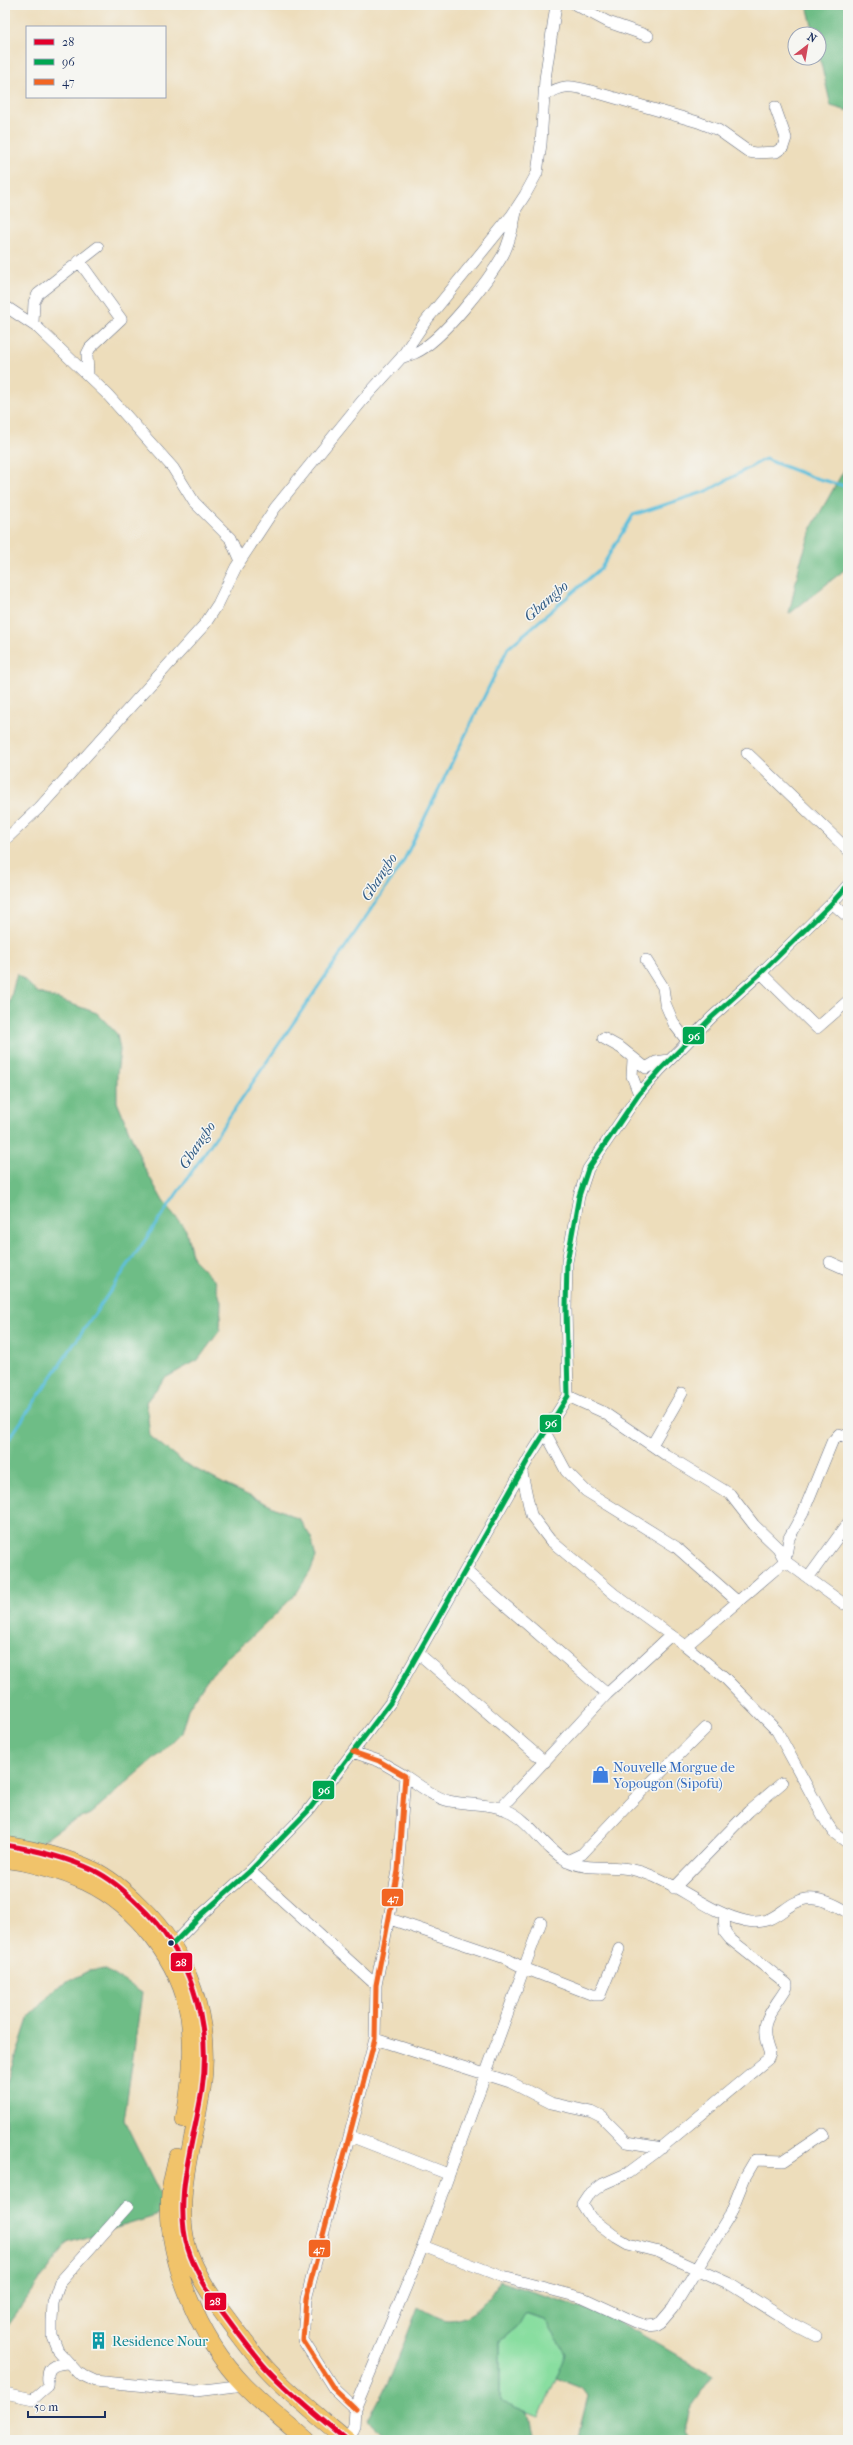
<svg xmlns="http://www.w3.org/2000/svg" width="853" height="2445" viewBox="0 0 853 2445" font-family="'IM FELL French Canon',serif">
<rect width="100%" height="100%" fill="#f6f6f2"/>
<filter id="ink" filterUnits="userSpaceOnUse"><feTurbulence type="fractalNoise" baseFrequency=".025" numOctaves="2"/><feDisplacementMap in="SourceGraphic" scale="8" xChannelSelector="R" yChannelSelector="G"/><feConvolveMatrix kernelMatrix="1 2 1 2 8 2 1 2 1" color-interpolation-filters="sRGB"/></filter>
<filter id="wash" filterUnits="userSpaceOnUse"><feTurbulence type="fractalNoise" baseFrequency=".012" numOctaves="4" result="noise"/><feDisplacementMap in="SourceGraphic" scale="16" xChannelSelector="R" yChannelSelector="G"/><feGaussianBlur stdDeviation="0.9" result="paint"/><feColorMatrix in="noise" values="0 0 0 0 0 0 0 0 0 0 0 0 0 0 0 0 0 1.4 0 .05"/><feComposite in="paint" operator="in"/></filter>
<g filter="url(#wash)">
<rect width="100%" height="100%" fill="#edddbb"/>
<!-- green -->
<path fill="#89dea0" stroke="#52867f" d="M524,2314L545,2320L567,2354L539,2417L500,2402V2341L518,2326Z"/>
<!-- forest -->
<path fill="#6ebd86" stroke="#447672" d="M807,5H848V111L831,106L819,55V34H814Z
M848,463V567L789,614L800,563L813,525Z
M17,973L37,992L97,1013L117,1034L120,1050L117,1074V1102L144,1167L163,1201L186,1230L193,1259L215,1281L221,1302L220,1330L198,1360L165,1378L146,1402L150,1436L184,1463L226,1485L299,1519L311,1537L316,1557L310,1572L296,1594L255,1634L226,1658L206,1681L188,1709L181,1733L160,1754L90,1814L67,1824L36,1846L5,1862V1021Z
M105,1969L142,1993L124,2120L169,2212L67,2243L5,2329V2091L28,2019L54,1989L88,1971Z
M499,2281L611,2317L713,2376L690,2409L684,2432L691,2440H592L578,2436L588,2396L582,2388L556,2378L566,2354L545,2320L525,2314L518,2326L500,2341V2401L528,2413L534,2440H389L368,2421L392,2374L418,2307C427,2312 440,2320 450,2320C473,2319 490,2300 499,2281Z"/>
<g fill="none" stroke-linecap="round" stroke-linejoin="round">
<!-- stream -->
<path stroke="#5ec0dd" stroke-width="3" d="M5,1445L402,864L508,648L601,568L633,515L707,491L765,459L812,477L848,487"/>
</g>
</g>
<g filter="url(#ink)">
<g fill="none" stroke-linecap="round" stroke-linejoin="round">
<defs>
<path id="minor" d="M576,5L608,22L648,36
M544,96C563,84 570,85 591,91L698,122L718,130L749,152L755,153L776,152L783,147L786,138L775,107
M79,261L121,319L90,348L87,354L88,375
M5,306L38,328L107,394L173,468L194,502L230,538L240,561
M33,323L34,302L38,294L98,247
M401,358C405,356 411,355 415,353C442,341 488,281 503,255C510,242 513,226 516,212
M747,753L848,850
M5,840L41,806L205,624L218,604L236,567L275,508L362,401L401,358L425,322L512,215L525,195L537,173L541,144L545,79L556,5
M832,903L848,917
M646,960L663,987L665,1003L674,1024L687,1041
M761,973L817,1028L848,1001
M603,1038L621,1048L646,1068L656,1062L669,1060
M633,1060L632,1076L639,1094
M830,1262L848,1270
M568,1396L603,1412L666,1455L730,1494L754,1525L778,1548L785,1561
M545,1432L566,1471L586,1491L676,1547L737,1601
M652,1445L682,1393
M522,1473L531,1515L550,1540L614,1594L686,1646L724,1677L777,1731L827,1823L833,1832L848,1843
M785,1561L789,1538L803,1513L832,1442L839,1434L848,1438
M466,1571L607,1694
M808,1578L848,1523
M686,1646L785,1561L844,1604
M419,1654L545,1762
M353,1752L379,1761L405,1776L398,1871L376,1985L375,2039L306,2299L303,2340L334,2389L355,2409
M405,1776C418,1784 433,1797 449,1801C467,1805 489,1803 506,1810C530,1819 543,1848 566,1860C587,1872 611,1864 634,1870C674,1879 705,1912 746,1921C789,1930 787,1874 848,1912
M501,1808L607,1694L671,1635
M567,1861L582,1854L629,1804L706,1728
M250,1871L376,1985
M674,1888L749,1811L782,1783
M724,1914L725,1933L730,1939L787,1984V1987C770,2015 757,2021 770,2054L768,2059L655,2153L628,2173L603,2184L588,2195L582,2204L591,2218L616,2237L628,2244L659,2252L728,2283L793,2324L816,2336
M541,1922L524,1968L593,1995H600L619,1949
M173,1944L201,1915L250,1871L308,1811L390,1703L529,1458L568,1396L566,1308L567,1262L579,1196L588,1169L639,1094L660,1070L712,1017L761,973L832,903L848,885
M375,2039L510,2082L551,2103L592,2112L602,2117L627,2142L662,2148
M350,2136L448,2174
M128,2206L60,2282L53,2303L52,2321V2336L58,2351L78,2373L95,2381L196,2391L244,2385
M423,2246L503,2277L583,2298L635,2322L647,2326L656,2325L661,2322L673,2308L729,2217L745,2177L755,2160L783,2161L823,2134
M5,2393L33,2399L48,2386C49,2382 47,2380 48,2376C48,2365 59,2364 67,2363
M348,2440L354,2426L355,2409L423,2246L524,1968L505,1958L390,1919"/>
<path id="primary" d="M5,1845C36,1850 65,1857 93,1870C110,1878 126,1892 139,1905C190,1953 212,2021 202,2090C194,2142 173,2197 188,2249C195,2271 208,2291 221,2310C235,2329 250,2350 266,2368C290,2394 319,2417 346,2440
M5,1859C33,1863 60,1870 86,1882C136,1906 181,1962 189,2017C194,2052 191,2086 184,2120
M177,2157C175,2169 171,2181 170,2193C164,2258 200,2340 245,2386C264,2405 286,2423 306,2440"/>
</defs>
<!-- minor casing -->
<use href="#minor" stroke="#646c7f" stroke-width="12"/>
<!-- primary casing -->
<use href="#primary" stroke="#646c7f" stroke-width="18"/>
<!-- minor -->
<use href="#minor" stroke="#fff" stroke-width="11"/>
<!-- primary -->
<use href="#primary" stroke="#f1c36a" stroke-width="17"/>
<defs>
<path id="bus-1" d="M5,1845C36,1850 65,1857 93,1870C110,1878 126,1892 139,1905C190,1953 212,2021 202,2090C194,2142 173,2197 188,2249C195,2271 208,2291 221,2310C235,2329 250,2350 266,2368C290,2394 319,2417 346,2440"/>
<path id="bus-2" d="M173,1944L201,1915L250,1871L308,1811L390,1703L529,1458L568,1396L566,1308L567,1262L579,1196L588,1169L639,1094L660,1070L712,1017L761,973L832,903L848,885"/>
<path id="bus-3" d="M353,1752L379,1761L405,1776L398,1871L376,1985L375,2039L306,2299L303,2340L334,2389L355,2409"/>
</defs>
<!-- bus-1 casing -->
<use href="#bus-1" stroke="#f6f6f2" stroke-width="8"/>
<!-- bus-2 casing -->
<use href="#bus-2" stroke="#f6f6f2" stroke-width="8"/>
<!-- bus-3 casing -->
<use href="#bus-3" stroke="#f6f6f2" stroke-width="8"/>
<!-- bus-1 -->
<use href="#bus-1" stroke="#e4002b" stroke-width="5"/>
<!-- bus-2 -->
<use href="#bus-2" stroke="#00a651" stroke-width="5"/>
<!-- bus-3 -->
<use href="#bus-3" stroke="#f26522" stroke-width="5"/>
</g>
</g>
<!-- icons -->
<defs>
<symbol id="shop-bare" viewBox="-9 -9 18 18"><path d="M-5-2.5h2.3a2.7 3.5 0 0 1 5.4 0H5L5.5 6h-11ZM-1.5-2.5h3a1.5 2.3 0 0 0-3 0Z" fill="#3f7fe0" stroke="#f6f6f2" stroke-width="2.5" paint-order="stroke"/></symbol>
<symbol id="building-bare" viewBox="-9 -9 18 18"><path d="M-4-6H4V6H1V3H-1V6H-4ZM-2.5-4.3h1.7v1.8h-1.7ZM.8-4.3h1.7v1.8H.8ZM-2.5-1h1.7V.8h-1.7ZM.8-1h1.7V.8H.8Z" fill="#0f9aa8" stroke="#f6f6f2" stroke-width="2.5" paint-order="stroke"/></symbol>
</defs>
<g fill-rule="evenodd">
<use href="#shop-bare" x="588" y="1762" width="25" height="25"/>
<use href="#building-bare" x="86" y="2328" width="25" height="25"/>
</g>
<!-- markers -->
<circle fill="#1b2f5e" stroke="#f6f6f2" stroke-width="1.5" cx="171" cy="1943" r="3.5"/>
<g text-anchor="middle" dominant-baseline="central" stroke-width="3" stroke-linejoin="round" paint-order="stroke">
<!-- shop labels -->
<g font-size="14" fill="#366cbe" stroke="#f6f6f2" text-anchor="start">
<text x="613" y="1767">Nouvelle Morgue de<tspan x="613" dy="16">Yopougon (Sipofu)</tspan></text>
</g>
<!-- culture labels -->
<g font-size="14" fill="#0d838f" stroke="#f6f6f2" text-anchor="start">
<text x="112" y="2341">Residence Nour</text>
</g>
<!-- water labels -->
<g font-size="15" font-style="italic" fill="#2f5a84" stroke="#f6f6f2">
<text transform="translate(546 601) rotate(-41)">Gbangbo</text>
<text transform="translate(379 877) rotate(-57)">Gbangbo</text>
<text transform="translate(197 1145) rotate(-56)">Gbangbo</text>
</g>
</g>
<g stroke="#f6f6f2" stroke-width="1.5">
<rect x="682" y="1026" width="23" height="19" rx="4" fill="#00a651"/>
<rect x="539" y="1414" width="23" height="19" rx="4" fill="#00a651"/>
<rect x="312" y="1780" width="23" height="20" rx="4" fill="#00a651"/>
<rect x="381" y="1888" width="23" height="19" rx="4" fill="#f26522"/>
<rect x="170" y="1952" width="23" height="20" rx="4" fill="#e4002b"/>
<rect x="308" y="2239" width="23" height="19" rx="4" fill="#f26522"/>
<rect x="204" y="2292" width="23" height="19" rx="4" fill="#e4002b"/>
</g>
<g font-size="11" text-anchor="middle" font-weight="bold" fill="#fff">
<text x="694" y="1040">96</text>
<text x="551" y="1427">96</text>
<text x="324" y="1794">96</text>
<text x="393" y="1902">47</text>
<text x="181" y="1966">28</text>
<text x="319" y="2253">47</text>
<text x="215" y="2305">28</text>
</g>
<!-- margin -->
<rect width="853" height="2445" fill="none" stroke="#f6f6f2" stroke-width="20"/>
<!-- legend -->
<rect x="26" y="26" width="140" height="72" fill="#f6f6f2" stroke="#9ea6b7"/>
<rect x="34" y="39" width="20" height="6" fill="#e4002b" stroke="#9ea6b7"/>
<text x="62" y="46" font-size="12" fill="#1b2f5e">28</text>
<rect x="34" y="59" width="20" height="6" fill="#00a651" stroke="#9ea6b7"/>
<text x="62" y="66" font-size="12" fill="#1b2f5e">96</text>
<rect x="34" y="79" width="20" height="6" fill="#f26522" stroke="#9ea6b7"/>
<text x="62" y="86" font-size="12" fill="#1b2f5e">47</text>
<!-- north arrow -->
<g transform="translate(807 46) rotate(31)"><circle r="19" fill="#f6f6f2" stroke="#9ea6b7"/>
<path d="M0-3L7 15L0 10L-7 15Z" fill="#d1495b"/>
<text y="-6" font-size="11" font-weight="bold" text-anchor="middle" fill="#1b2f5e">N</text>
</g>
<!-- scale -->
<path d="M28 2411v6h77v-6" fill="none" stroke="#1b2f5e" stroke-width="2"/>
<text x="34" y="2411" font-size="12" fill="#1b2f5e" stroke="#f6f6f2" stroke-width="3" paint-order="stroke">50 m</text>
</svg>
